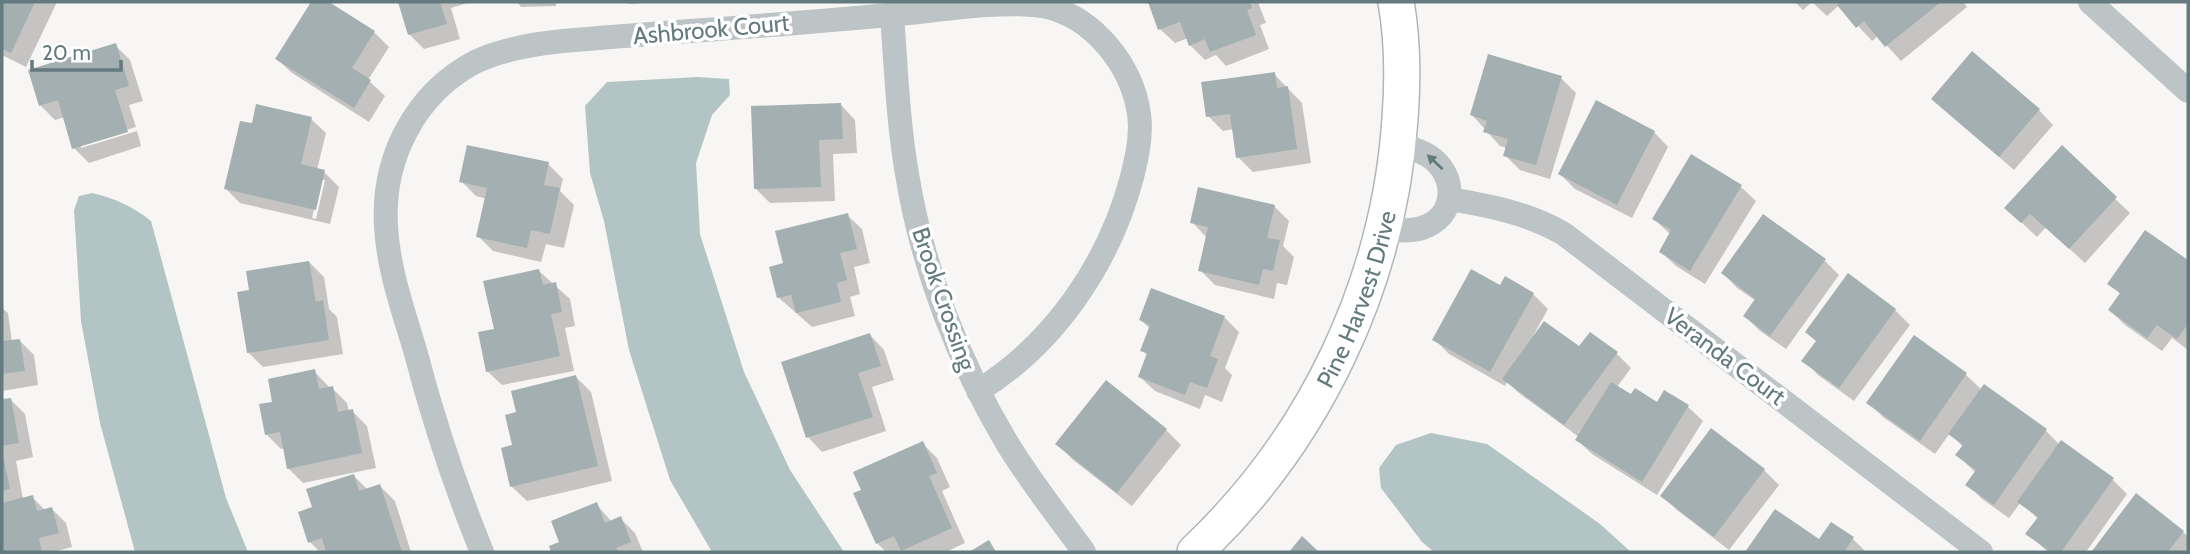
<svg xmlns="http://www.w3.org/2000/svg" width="2190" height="554" viewBox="0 0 2190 554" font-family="Cabin,sans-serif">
<rect width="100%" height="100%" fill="#f7f6f4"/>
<!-- water -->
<path fill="#b3c4c4" d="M698,77L729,79L730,95L712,115L696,163L700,234L744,372L790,470L844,552H712L670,480L629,350L604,221L590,173L585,106L607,82Z
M92,193C114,198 134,207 151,221L226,498L248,552H135L100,423L81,321L74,210L79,196Z
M1431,433L1487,444L1600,524L1631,552H1434L1422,542L1381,488L1379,468L1396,445Z"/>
<!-- shadow -->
<path fill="#0003" fill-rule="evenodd" d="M2,2H57L26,67L2,55Z
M313,2H325L374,32L389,47L368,80L385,96L369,122L292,73L277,59Z
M400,2H471L451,8L460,39L424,49L410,35Z
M517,2H556V6L521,7Z
M627,2H655L629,4Z
M1150,2H1258L1266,23L1260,25L1269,49L1226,66L1216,55L1205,60L1190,45L1188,38L1175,43L1160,29Z
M1795,2H1963L1967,7L1901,61L1878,36L1872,41L1839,5L1827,16L1812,2L1803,10Z
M115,45L130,60L143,101L129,105L136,127L81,144V148L137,131L141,146L89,163L74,148L65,117L55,120L40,105Z
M1274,74L1302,103L1311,163L1253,172L1238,157L1234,129L1223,131L1208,116Z
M1561,78L1576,93L1550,179L1520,170L1505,155L1507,148L1500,146L1472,115Z
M1933,99L2039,110L2053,125L2014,170Z
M841,105L855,120L857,153L833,154L835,201L770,203L755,188Z
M311,119L326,133L317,170L324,172L339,187L330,224L240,203L225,188L253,125ZM321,180H325L316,219L312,218Z
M1654,132L1668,147L1632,218L1575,189L1560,174Z
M2062,148L2130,213L2085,263L2046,227L2037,237L2021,222Z
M548,164L563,179L560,191L574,205L564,248L546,244L541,262L493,251L478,236L487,199L476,196L461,181Z
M1741,187L1756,201L1705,284L1676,266L1661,252L1671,235L1654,219Z
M1274,206L1289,221L1283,246L1294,257L1287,285L1277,283L1274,299L1215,285L1200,270L1207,238L1192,222Z
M847,215L862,229L870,263L854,267L860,294L850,297L855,316L812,327L779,298Z
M2146,232L2188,262V350L2172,338L2162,351L2125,325L2110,310L2121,295L2110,283Z
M1825,261L1839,275L1786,349L1760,331L1745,316L1756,301L1737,288L1723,273Z
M309,262L324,277L329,309L337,317L343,354L263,367L248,352L251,292Z
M539,271L570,299L575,326L565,328L574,371L502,385L487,371L496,330Z
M1848,275L1895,310L1910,325L1854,401L1818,375L1804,360L1817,342Z
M1501,287L1533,294L1548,309L1533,336L1580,349L1616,353L1631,368L1617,387L1631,396L1658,404L1665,392L1688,407L1703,421L1657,495L1592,454L1577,440L1579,437L1519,393L1507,382L1505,386L1449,354L1434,339Z
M2,308L8,313L12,342L19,340L34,355L38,385L2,391Z
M1224,317L1239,332L1225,368L1232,375L1222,402L1205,395L1200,409L1155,391L1140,377L1148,356L1142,350L1150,329L1141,320Z
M870,335L884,350L894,380L872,387L886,431L822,452L808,437Z
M1914,337L1966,375L1982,390L1984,387L2046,431L2060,445L2113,480L2127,494L2086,552H2048L2028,534L2038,519L2021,502L2009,518L1982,499L1968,485L1976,473L1957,455L1963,447L1950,433L1935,454L1883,417L1868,402Z
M314,371L330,388H332L347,403L349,412L352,411L367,426L376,468L303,483L288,468L285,448L281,449L266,434L274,403Z
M576,377L591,392L612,481L527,501L512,487L503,449L514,446L518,413Z
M11,400L25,414L33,457L16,461L23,499L32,497L45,510L52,509L66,523L72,547L53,552H2V401Z
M1166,430L1181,445L1132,506L1072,459L1058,444Z
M1712,431L1764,470L1779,485L1729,550L1677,510L1663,496Z
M922,443L937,458L950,487L942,491L965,543L946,552H886L877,543L863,491Z
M354,476L368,490L380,486L395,501L411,552H320L310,542L314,508Z
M596,504L612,522L620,518L635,533L643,552H553L551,547L561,543Z
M1775,511L1819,542L1853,539L1866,552H1747Z
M2183,532L2188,537V552L2094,551Z"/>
<!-- building -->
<path fill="#a3afb1" d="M2,2H35L11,53L2,49Z
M311,2H329L375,31L352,68L371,80L354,108L275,59Z
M398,2H440L447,24L408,35Z
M1148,2H1250L1252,8L1247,10L1256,35L1210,52L1205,39L1189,46L1180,22L1158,30Z
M1841,2H1941L1885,47L1864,21L1856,28L1837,5Z
M116,43L129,86L115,90L128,132L72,149L58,100L39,106L28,70Z
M1972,51L2040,109L1999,157L1931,99Z
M1488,54L1562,76L1536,165L1503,156L1508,139L1483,132L1487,121L1470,115Z
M1275,72L1277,88L1288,86L1297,149L1236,158L1230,114L1206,117L1201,82Z
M1596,100L1655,131L1617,205L1558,174Z
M841,103L843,139L819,140L821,187L754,189L751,106Z
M256,104L312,117L301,164L325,170L316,210L224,189L240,121L252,123Z
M467,145L549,162L544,185L560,188L550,234L531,230L527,248L476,237L487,188L459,182Z
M2062,145L2117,197L2069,249L2030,214L2021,223L2004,208Z
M1691,154L1742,185L1690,271L1659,252L1671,230L1652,219Z
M1198,187L1275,205L1267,238L1280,240L1273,271L1263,269L1259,285L1198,271L1208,227L1190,223Z
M848,213L857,249L840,253L847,280L837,283L841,302L796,313L791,295L777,298L769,267L783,263L775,231Z
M1763,214L1826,259L1770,336L1743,316L1755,299L1721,273Z
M2145,230L2188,260V324L2177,339L2157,325L2147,338L2108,310L2120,293L2107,284Z
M309,261L316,302L323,300L329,340L247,353L237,292L249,290L246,271Z
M539,269L543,285L556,282L562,312L551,314L560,356L486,372L478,332L494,329L483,281Z
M1471,269L1500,285L1505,276L1534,293L1490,372L1432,340Z
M1848,273L1896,309L1839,388L1801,361L1816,341L1805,332Z
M1151,288L1225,316L1210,356L1218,359L1207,388L1190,382L1185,395L1138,377L1147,353L1140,351L1150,325L1139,320Z
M1544,321L1579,346L1590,332L1618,352L1564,425L1502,379Z
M870,333L881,366L858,373L873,417L806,438L781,362Z
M1914,335L1967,373L1920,441L1866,403Z
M20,339L25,371L2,374V341Z
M315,369L319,389L333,386L338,412L353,409L362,453L287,469L280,432L265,435L259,404L272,402L268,379Z
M576,375L598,466L510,487L501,448L512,445L505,415L516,412L511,391Z
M1106,380L1167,429L1117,493L1055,444Z
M1611,382L1631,394L1635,388L1657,402L1664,390L1689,405L1642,482L1575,440Z
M1984,384L2047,429L1994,505L1965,485L1976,470L1955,455L1963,445L1948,434Z
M11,398L19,443L2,446V399Z
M1711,428L1765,469L1714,537L1660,496Z
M2061,440L2114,478L2061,552H2051L2025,534L2038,517L2017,502Z
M923,441L937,473L929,476L952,528L901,551L894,536L876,544L853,493L861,490L853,472Z
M2,451L10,489L2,491Z
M354,474L359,491L380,484L402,552H326L322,538L308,543L298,512L312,507L306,489Z
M2136,493L2184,531L2168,552H2093L2092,551Z
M33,495L37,511L52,507L59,533L39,538L42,552H2V503Z
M597,502L605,523L621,516L631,542L616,548L618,552H551L549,546L559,542L551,521Z
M1775,509L1819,539L1831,522L1854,537L1844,552H1745Z
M1302,536L1319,552H1289Z
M989,540L996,552H969Z"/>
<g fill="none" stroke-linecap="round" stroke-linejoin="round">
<defs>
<g id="secondary">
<path id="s1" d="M1195,552C1315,439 1389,283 1400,119C1403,79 1403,41 1396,2"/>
</g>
</defs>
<!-- secondary casing -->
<use href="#secondary" stroke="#aeb7b9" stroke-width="38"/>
<!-- street -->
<path stroke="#bdc4c6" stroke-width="24" d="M2090,2L2188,91
M892,15C896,68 898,122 907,174C922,267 959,363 1007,443C1030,481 1058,516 1084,552
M1450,199C1490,206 1528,213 1564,234L1981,552
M1384,230C1397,230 1410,232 1422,228C1455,217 1458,180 1433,159C1423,151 1410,148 1398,143
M482,552C455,486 433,419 415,350C403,310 388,268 386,226C382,158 415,94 475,62C502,49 533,44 563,41C672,32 781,25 890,15C937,11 997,0 1043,6C1093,16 1132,65 1139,114C1142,135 1137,157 1132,177C1109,264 1054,344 978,391"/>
<!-- secondary -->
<use href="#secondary" stroke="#fff" stroke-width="35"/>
</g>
<!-- one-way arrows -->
<defs><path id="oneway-solid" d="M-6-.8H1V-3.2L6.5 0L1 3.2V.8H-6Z" transform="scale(1.75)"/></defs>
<use fill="#637a7e" href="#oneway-solid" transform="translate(1435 162) rotate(-137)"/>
<g text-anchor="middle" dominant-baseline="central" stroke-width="7" stroke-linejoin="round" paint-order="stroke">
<!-- street labels -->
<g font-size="24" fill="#637a7e" stroke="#fff">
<text transform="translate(711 29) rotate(-5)">Ashbrook Court</text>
<text stroke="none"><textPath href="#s1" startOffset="304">Pine Harvest Drive</textPath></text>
<text transform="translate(944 299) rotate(71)">Brook Crossing</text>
<text transform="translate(1725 356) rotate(37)">Veranda Court</text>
</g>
</g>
<!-- border -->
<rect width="2190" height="554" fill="none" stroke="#637a7e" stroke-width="7"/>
<!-- scale -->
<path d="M32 60v10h89v-10" fill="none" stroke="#637a7e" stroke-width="3.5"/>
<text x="42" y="60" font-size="21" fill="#637a7e" stroke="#ffffff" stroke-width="5" paint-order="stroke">20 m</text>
</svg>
